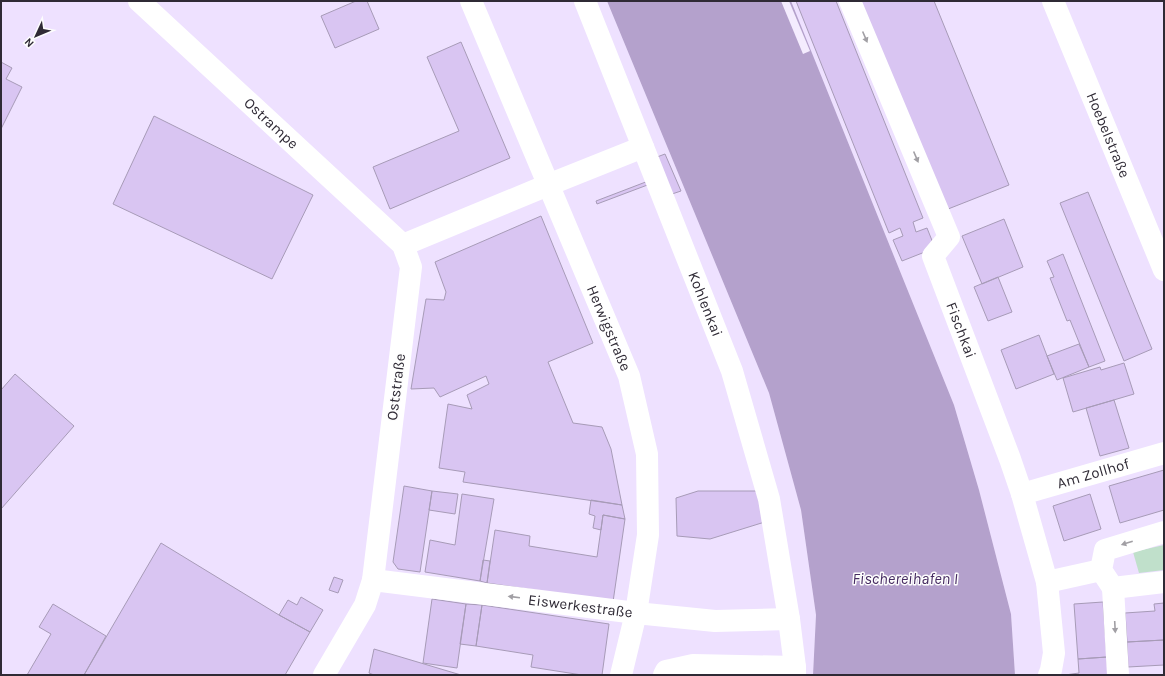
<svg xmlns="http://www.w3.org/2000/svg" width="1165" height="676" viewBox="0 0 1165 676" font-family="Karla,sans-serif">
<rect width="100%" height="100%" fill="#f4ecfe"/>
<!-- built -->
<path fill="#eee1ff" d="M1,1H607L769,393L801,510L816,615L813,675H1Z
M791,1H1164V675H1015L1011,614L979,490L954,405Z"/>
<!-- green -->
<path fill="#c0e0cb" d="M1164,545V570L1139,573L1133,552Z"/>
<!-- water -->
<path fill="#b4a1cc" d="M607,1H791L954,405L979,490L1011,614L1015,675H813L816,615L801,510L769,393Z"/>
<!-- pier -->
<path fill="#f4ecfe" d="M781,1H789L810,51L803,54Z"/>
<!-- building -->
<path fill="#d9c5f2" stroke="#a79bb7" d="M356,1H367L379,29L335,48L321,16Z
M796,1H836L923,218L913,222L916,232L927,228L935,248L902,261L893,240L903,236L900,228L889,233Z
M858,1H934L1009,185L943,211Z
M461,42L510,158L390,209L373,167L459,131L427,57Z
M1,62L12,68L6,79L22,87L1,129Z
M154,116L313,195L272,279L113,204Z
M665,154L681,191L672,194L666,178L597,204L596,201L664,175L657,157Z
M1088,192L1152,349L1124,361L1060,203Z
M541,216L593,343L548,362L573,423L602,427L611,449L622,505L463,482L465,472L439,468L448,404L472,409L467,395L489,384L486,376L440,397L434,388L411,389L426,299L444,300L446,292L435,262Z
M1004,219L1023,267L982,284L962,236Z
M1063,254L1105,361L1089,367L1070,320L1067,321L1050,278L1054,277L1047,261Z
M998,277L1012,312L988,321L974,287Z
M1039,335L1054,374L1016,389L1001,350Z
M1079,344L1089,367L1057,380L1047,356Z
M1124,363L1134,394L1073,412L1063,378L1100,367L1101,370Z
M15,374L74,426L1,509V390Z
M1114,400L1129,448L1100,456L1086,408Z
M1164,470V510L1120,523L1109,486Z
M404,486L432,491L420,572L398,569L393,562Z
M432,491L458,494L455,514L429,510Z
M698,491H757L768,521L710,539L677,536L676,498Z
M462,494L494,499L480,581L425,572L430,540L455,545Z
M1090,494L1101,529L1064,541L1053,506Z
M591,500L622,505L625,519L603,515L601,530L593,528L595,516L589,514Z
M603,515L625,519L613,602L487,583L495,530L530,536L529,546L597,557Z
M161,543L279,615L310,632L285,675H84Z
M483,560L490,561L487,583L480,581Z
M334,577L343,580L338,593L329,590Z
M301,597L323,610L310,632L279,615L288,600L297,605Z
M432,599L466,604L457,668L423,663Z
M1103,602L1107,657L1078,659L1074,604Z
M1164,603V640L1127,642L1125,613L1155,611L1154,604Z
M53,604L106,636L84,675H27L51,634L39,627Z
M466,604L482,605L476,646L460,644Z
M482,605L609,624L602,675H582L531,667L533,655L476,646Z
M1164,640V665L1128,667L1127,642Z
M374,649L461,675H374L369,673Z
M1107,657L1108,675H1065L1079,673L1078,659Z"/>
<g fill="none" stroke-linecap="round" stroke-linejoin="round">
<!-- minor -->
<g stroke="#fff" stroke-width="22">
<path id="s1" d="M139,1L403,245L411,267L373,580L365,605L324,675"/>
<path id="s2" d="M471,1L629,376L647,454L648,535L636,613L621,675"/>
<path id="s3" d="M585,1L732,371L769,499L789,619L795,667V675"/>
<path id="s4" d="M850,1L949,237L933,256L1010,459L1022,494L1047,582L1054,653L1051,670L1049,675"/>
<path id="s5" d="M1053,1L1164,270"/>
<path d="M403,245L548,185L643,147"/>
<path id="s6" d="M1022,494L1164,453"/>
<path d="M1164,532L1105,550L1101,570L1113,588L1164,582"/>
<path id="s7" d="M373,580L636,613L715,621L789,619"/>
<path d="M1047,582L1101,570"/>
<path d="M1113,588L1118,675"/>
<path d="M664,675L666,671L693,665L795,667"/>
</g>
</g>
<!-- one-way arrows -->
<defs><path id="oneway-solid" d="M-6-.8H1V-3.2L6.5 0L1 3.2V.8H-6Z"/></defs>
<g fill="#a19fa4">
<use href="#oneway-solid" transform="translate(865 37) rotate(67)"/>
<use href="#oneway-solid" transform="translate(916 157) rotate(67)"/>
<use href="#oneway-solid" transform="translate(1127 543) rotate(163)"/>
<use href="#oneway-solid" transform="translate(514 597) rotate(-173)"/>
<use href="#oneway-solid" transform="translate(1115 627) rotate(87)"/>
</g>
<g text-anchor="middle" dominant-baseline="central" stroke-width="3" stroke-linejoin="round" paint-order="stroke">
<!-- street labels -->
<g font-size="15" fill="#2f2a35" stroke="#fdfdfd">
<text stroke="none"><textPath href="#s1" startOffset="180">Ostrampe</textPath></text>
<text stroke="none"><textPath href="#s5" startOffset="145">Hoebelstraße</textPath></text>
<text stroke="none"><textPath href="#s3" startOffset="326">Kohlenkai</textPath></text>
<text stroke="none"><textPath href="#s2" startOffset="355">Herwigstraße</textPath></text>
<text stroke="none"><textPath href="#s4" startOffset="360">Fischkai</textPath></text>
<text transform="translate(396 387) rotate(-83)">Oststraße</text>
<text stroke="none"><textPath href="#s6" startOffset="74">Am Zollhof</textPath></text>
<text stroke="none"><textPath href="#s7" startOffset="209">Eiswerkestraße</textPath></text>
</g>
<!-- water labels -->
<g font-size="16" font-style="italic" fill="#462b61" stroke="#fdfdfd">
<text x="905" y="578">Fischereihafen I</text>
</g>
</g>
<!-- border -->
<rect width="1165" height="676" fill="none" stroke="#2f2a35" stroke-width="4"/>
<!-- north arrow -->
<g transform="translate(36 36) rotate(226)" stroke="#fdfdfd" stroke-width="3" paint-order="stroke">
<path d="M0-3L7 15L0 10L-7 15Z" fill="#2f2a35"/>
<text y="-6" font-size="11" font-weight="bold" text-anchor="middle" fill="#2f2a35">N</text>
</g>
</svg>
